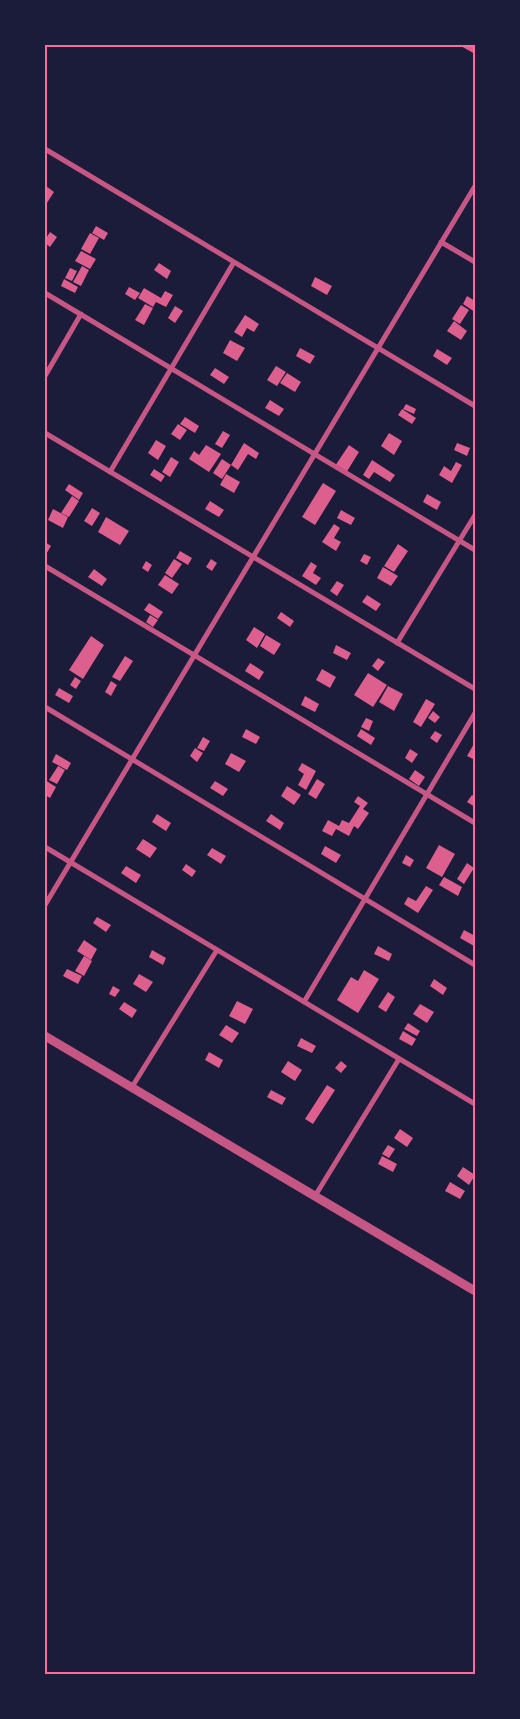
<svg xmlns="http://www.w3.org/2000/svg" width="520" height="1719" viewBox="0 0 520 1719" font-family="'PT Sans Narrow',sans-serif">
<rect width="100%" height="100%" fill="#1b1b3a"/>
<!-- building -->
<path fill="#dd5f8e" d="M459,45H475V54Z
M46,186L54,192L45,206V187Z
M96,226L108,233L104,240L92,233Z
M50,232L57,237L50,247L45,243V240Z
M90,233L99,238L90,254L81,249Z
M81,251L96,259L90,269L75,261Z
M159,263L171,271L167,279L154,270Z
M82,266L89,270L81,286L73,282Z
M70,268L77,271L72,281L65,278Z
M315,277L332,286L327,295L311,286Z
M64,279L78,287L75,293L61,286Z
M129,287L140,293L135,300L125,294Z
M144,288L161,298L165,291L173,295L166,307L156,302L153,307L138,298Z
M467,296L475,301V312L463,304Z
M145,304L153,308L144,325L135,320Z
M461,305L469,310L460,324L452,319Z
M175,306L183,311L175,323L168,318Z
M245,315L259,324L254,332L247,328L242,337L234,332Z
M454,321L467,331L461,340L447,331Z
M230,340L245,348L237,361L223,353Z
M300,348L315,356L310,364L296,356Z
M437,349L452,358L447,365L433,356Z
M276,366L286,372L277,386L267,380Z
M215,368L229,377L224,384L210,375Z
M287,373L301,382L295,392L280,383Z
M270,400L284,409L279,416L265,408Z
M406,404L416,409L414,414L403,409Z
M402,409L416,418L412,424L398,415Z
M185,417L199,426L195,433L180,424Z
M178,424L187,430L180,440L171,434Z
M223,431L230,435L222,448L215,444Z
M389,433L402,441L394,455L381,446Z
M156,440L166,446L158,460L148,453Z
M244,443L259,453L256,459L248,454L238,470L231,465L222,479L213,473L222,459L231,465Z
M457,443L470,448L467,456L454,450Z
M206,445L221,454L209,472L189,459L194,451L199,455Z
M349,445L359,452L346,473L335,466Z
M171,457L179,462L170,477L162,472Z
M372,460L395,475L390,482L374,472L369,479L363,475Z
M456,462L462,465L452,483L439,475L444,466L451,471Z
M154,469L165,476L161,482L150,475Z
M226,474L240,482L234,493L220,485Z
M323,483L336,491L315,525L302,517Z
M69,484L83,493L79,500L65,490Z
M427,494L441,502L437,510L423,502Z
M72,496L79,501L69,517L61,513Z
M210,501L224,510L219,517L205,509Z
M92,508L100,513L92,526L84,521Z
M53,509L68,517L63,528L48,520Z
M341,510L355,518L351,525L337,518Z
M106,517L129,531L120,545L98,532Z
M334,524L340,528L334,538L341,542L336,551L322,542Z
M45,542L51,546L45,556Z
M398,544L408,551L394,572L384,566Z
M180,551L192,558L188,565L176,558Z
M364,554L371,557L367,565L360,561Z
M174,559L182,564L172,578L165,573Z
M211,559L217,563L212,571L206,567Z
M146,561L152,565L148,572L142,568Z
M311,562L317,566L313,573L321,578L316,585L302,576Z
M383,567L398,576L391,586L377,578Z
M94,569L107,579L102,586L88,577Z
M165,575L179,584L172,594L158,585Z
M337,581L344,585L337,596L330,591Z
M367,595L381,604L376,611L362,602Z
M149,603L163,612L158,619L144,610Z
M281,612L294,621L290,627L277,618Z
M150,615L158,620L153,627L146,622Z
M254,627L265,634L257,648L246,640Z
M266,635L281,644L274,655L260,646Z
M91,636L104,645L83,679L69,670Z
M336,645L351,653L347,660L333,653Z
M125,656L133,661L120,681L112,677Z
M378,658L385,662L378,671L372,666Z
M250,663L264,672L259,680L245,671Z
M322,669L336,677L330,688L316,680Z
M368,673L387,685L373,707L354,695Z
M75,677L81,681L76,689L70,685Z
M111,681L117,685L111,696L105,692Z
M388,686L403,694L394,711L379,702Z
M59,688L73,696L69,703L55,695Z
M305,696L319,704L315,712L301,705Z
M426,699L435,704L421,727L413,722Z
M433,711L440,717L435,723L428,718Z
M366,718L373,721L369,731L361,727Z
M246,729L260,737L256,744L242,737Z
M361,729L375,738L371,745L357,736Z
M435,731L442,735L437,743L430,738Z
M203,737L210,741L204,751L197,748Z
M475,742V760L467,756Z
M195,748L203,753L197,762L190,756Z
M410,749L418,754L412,763L405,758Z
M231,753L246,761L239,772L225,764Z
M56,754L71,763L67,770L52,762Z
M302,763L316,771L306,790L298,785L304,774L298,770Z
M58,766L65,770L57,784L49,780Z
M415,770L425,777L419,786L409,779Z
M317,779L325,784L316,799L308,794Z
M45,780L56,787L50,798L45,795Z
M215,781L228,789L223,796L210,788Z
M287,786L301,795L294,805L281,796Z
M472,795L475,797V807L467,802Z
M358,796L368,803L363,809L369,813L358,829L354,826L349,836L336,829L332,836L322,831L328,820L339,826L342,820L349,823L360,806L354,802Z
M157,814L171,823L166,831L152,822Z
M271,814L284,823L280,830L266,821Z
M143,839L157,848L150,858L136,849Z
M439,845L455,854L442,877L426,868Z
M325,846L341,855L336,863L321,854Z
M212,848L226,856L221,864L207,855Z
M406,855L414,860L410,867L402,863Z
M467,863L474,868L464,884L457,879Z
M186,864L196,871L192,877L182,870Z
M126,866L141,875L136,883L121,873Z
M444,877L462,887L458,896L439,885Z
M426,886L433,890L418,913L404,904L408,897L416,901Z
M97,917L111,925L106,932L93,923Z
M464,930L475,936L474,946L460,938Z
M84,940L97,949L91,960L77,951Z
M378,946L392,954L389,961L374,954Z
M152,950L166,958L163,965L149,957Z
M84,956L92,961L84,976L75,971Z
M67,969L82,976L78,984L63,976Z
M364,970L379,979L358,1013L337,1000L351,977L358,981Z
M139,974L153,982L146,992L133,984Z
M434,979L447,988L443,995L430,986Z
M113,986L120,990L115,997L109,994Z
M388,992L395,997L386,1012L378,1007Z
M237,1001L253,1009L245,1024L229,1016Z
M124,1002L137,1010L132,1018L119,1009Z
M420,1004L434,1012L427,1023L413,1014Z
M408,1023L420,1031L417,1036L404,1029Z
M226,1025L239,1033L232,1043L219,1035Z
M403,1031L416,1039L412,1046L399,1039Z
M301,1038L316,1046L312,1053L297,1046Z
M209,1052L223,1060L219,1068L205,1060Z
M288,1061L302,1070L295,1081L281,1072Z
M341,1061L347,1066L341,1073L335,1068Z
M327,1085L335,1090L313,1124L305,1119Z
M271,1090L286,1098L282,1105L267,1097Z
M400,1129L413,1138L407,1147L394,1138Z
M388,1145L395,1149L389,1158L382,1154Z
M382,1156L397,1164L393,1172L378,1164Z
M463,1167L475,1175L469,1185L457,1176Z
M450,1182L465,1191L460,1199L445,1191Z"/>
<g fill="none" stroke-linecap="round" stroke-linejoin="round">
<!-- minor -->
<path stroke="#c65784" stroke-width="5" d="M45,149L475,406
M441,242L475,262
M45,293L475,550
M45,376L81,314
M45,433L475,689
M110,472L234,262
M45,566L475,823
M397,643L475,515
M45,707L475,965
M45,847L475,1104
M45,905L475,186
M304,1002L475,713
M132,1087L217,950
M315,1196L399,1059"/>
<!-- tertiary -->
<path stroke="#c65784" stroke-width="9" d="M45,1036L475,1291"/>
</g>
<!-- border -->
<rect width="520" height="1719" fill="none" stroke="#1b1b3a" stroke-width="92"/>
<rect x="46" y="46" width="428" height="1627" fill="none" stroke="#ff6b9d" stroke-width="2"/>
</svg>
